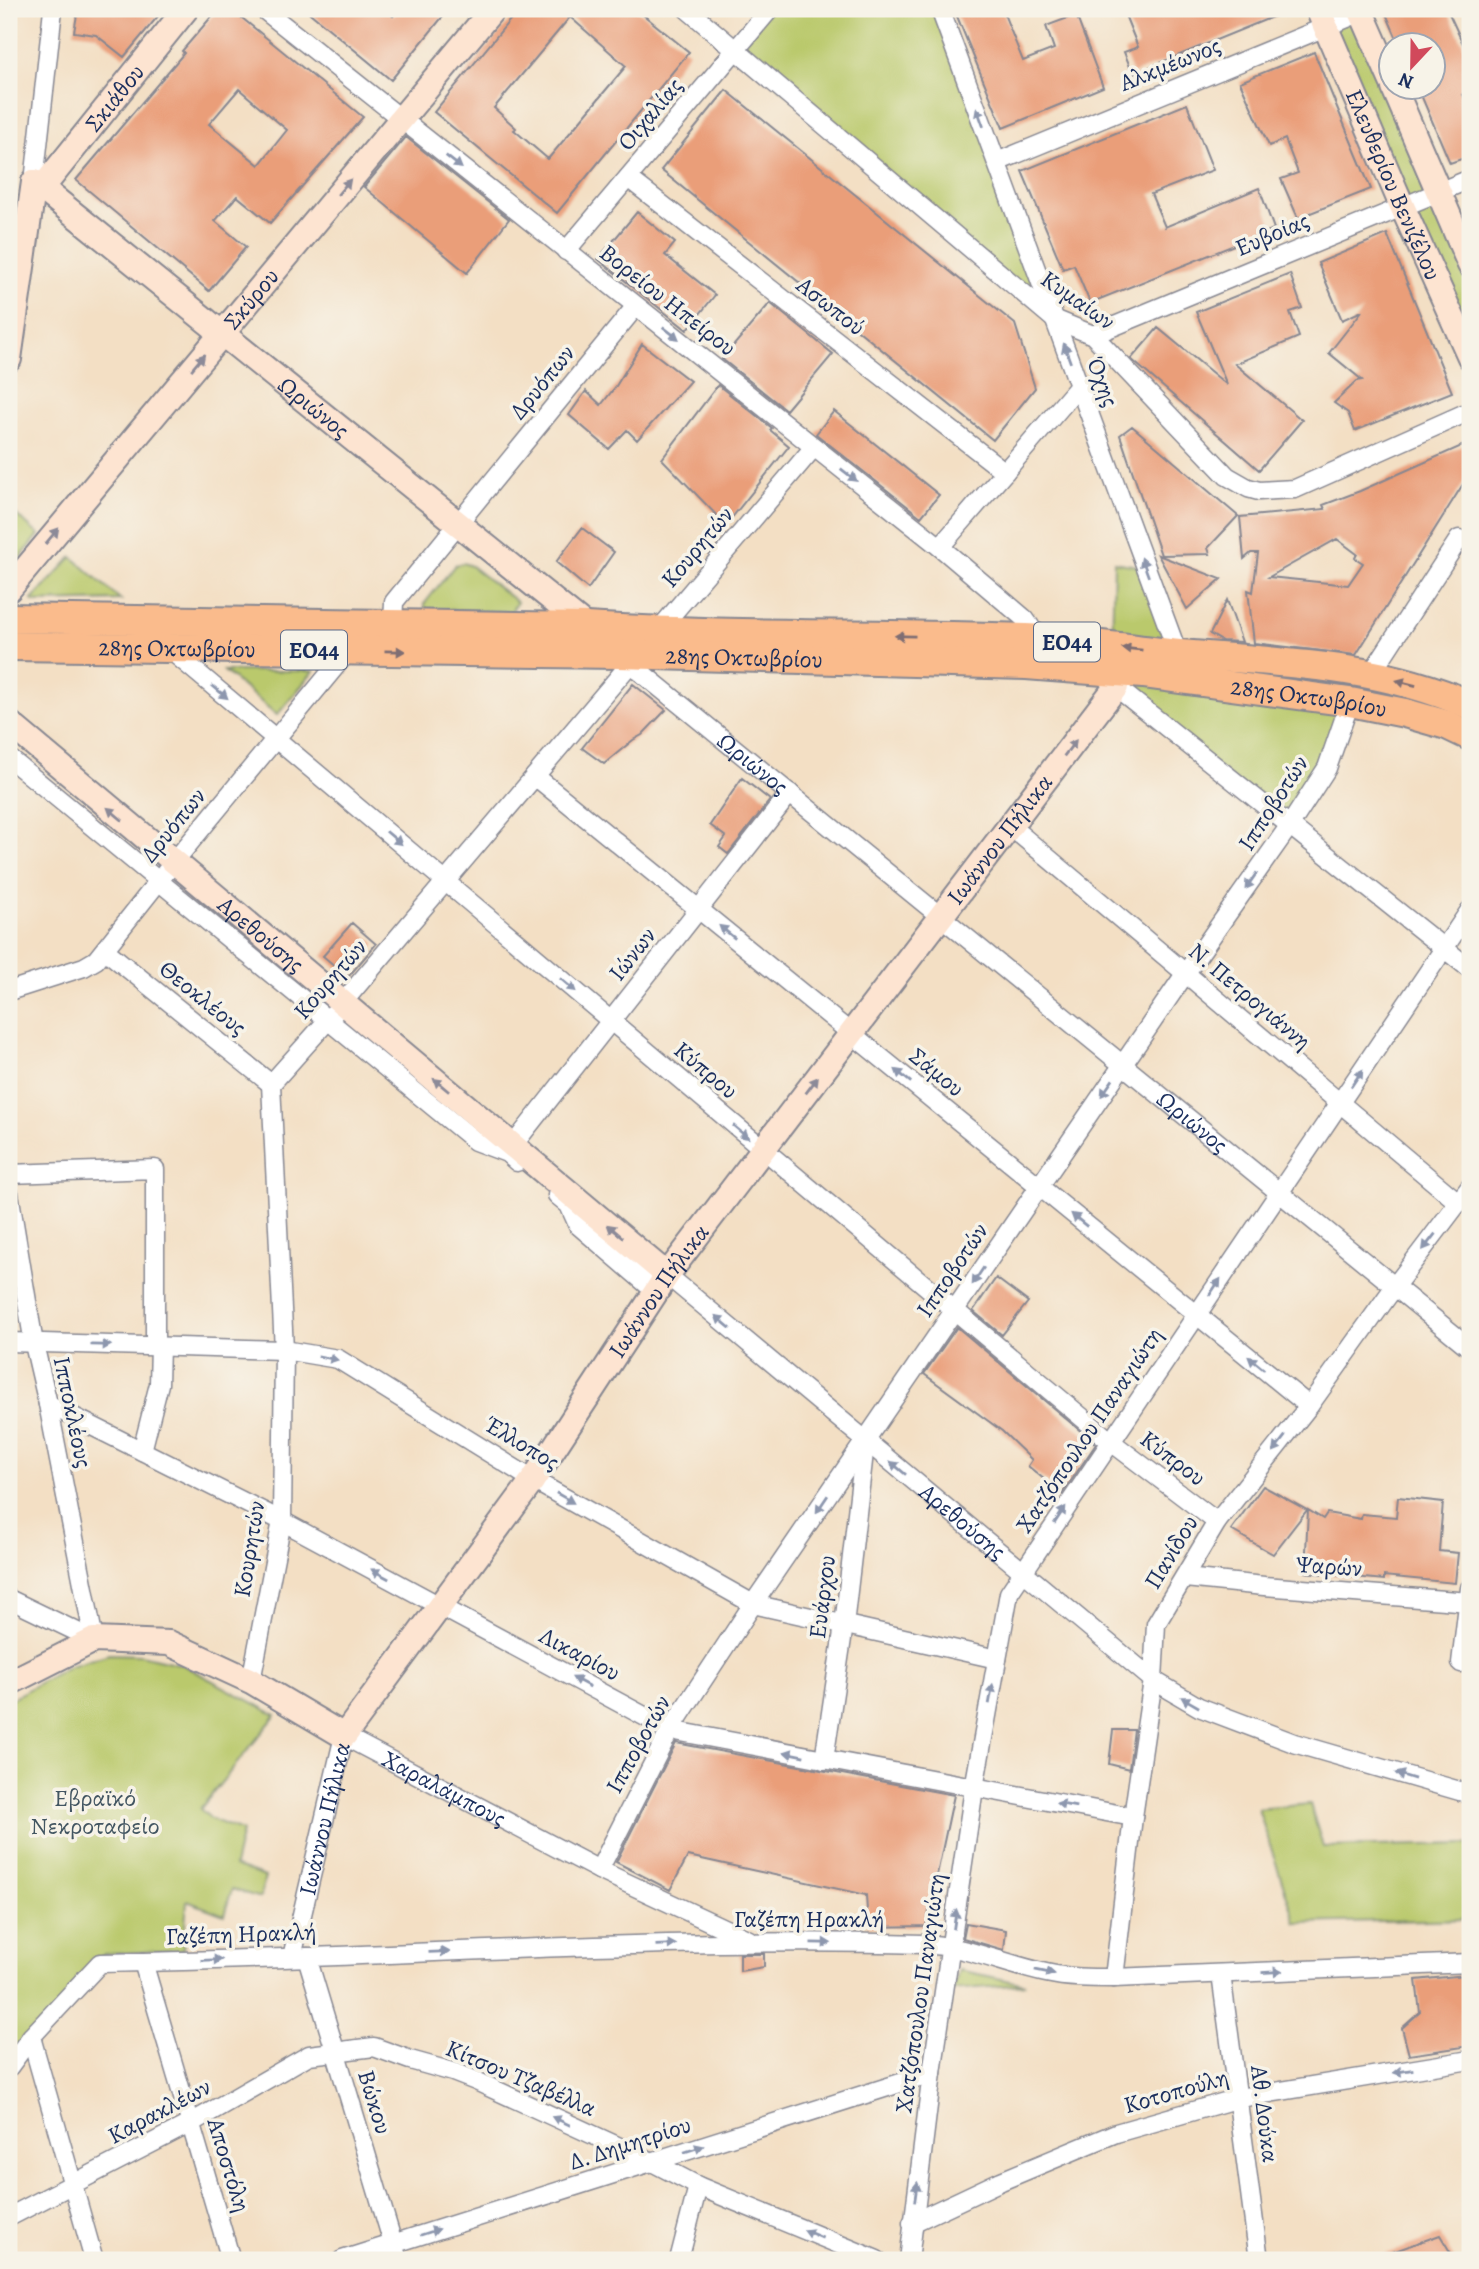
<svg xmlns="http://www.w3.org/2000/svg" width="1479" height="2269" viewBox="0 0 1479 2269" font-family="Alegreya,serif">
<rect width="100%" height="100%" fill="#f7f3e8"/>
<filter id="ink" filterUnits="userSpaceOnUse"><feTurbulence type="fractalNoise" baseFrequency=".0143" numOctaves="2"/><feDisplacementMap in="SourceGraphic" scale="14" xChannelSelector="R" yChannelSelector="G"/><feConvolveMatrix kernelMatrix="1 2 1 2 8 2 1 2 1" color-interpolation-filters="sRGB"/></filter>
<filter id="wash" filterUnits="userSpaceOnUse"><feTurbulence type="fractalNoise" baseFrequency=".00686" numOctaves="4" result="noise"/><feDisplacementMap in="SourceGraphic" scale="28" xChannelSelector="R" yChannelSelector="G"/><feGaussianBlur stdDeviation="1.57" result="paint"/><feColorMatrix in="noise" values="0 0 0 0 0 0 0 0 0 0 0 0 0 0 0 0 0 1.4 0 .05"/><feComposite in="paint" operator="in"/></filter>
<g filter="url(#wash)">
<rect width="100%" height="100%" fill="#f3dfc4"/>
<!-- green -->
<path fill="#bac96c" stroke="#6a7c65" stroke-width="2" d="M770,9H940L1054,319L736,50Z
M1362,12L1470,265V334L1326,26Z
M13,512L39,535L9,572V517Z
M72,557L121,600L34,602L32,600Z
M1114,562L1137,566L1178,654L1470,705V736L1350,702L1290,825L1116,687L1112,647Z
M463,563L471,566L517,602L511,612L425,609V603L455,565Z
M224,671H314L277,715Z
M109,1654L141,1655L183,1665L276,1715L200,1809L211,1819L242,1831L234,1866L265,1877L260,1898L232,1889L224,1915L187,1901L183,1950L104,1954L9,2066V1700L70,1666Z
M1310,1804L1323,1847L1470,1844V1919L1296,1923L1258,1809Z
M959,1970L1025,1984L953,1990Z"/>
<g id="blocks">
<!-- building -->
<path fill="#ea9e79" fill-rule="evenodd" d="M78,9H164L124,57L96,35L74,32Z
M218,9H231L363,117L270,223L237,196L215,221L246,247L209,291L76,180L184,53L182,51ZM239,89L287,130L259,165L209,124Z
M305,9H385L393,16L399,9H449L391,80Z
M519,9H636L689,52L557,213L434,112ZM570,17L626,66L548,159L514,130L516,128L494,108Z
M954,9H1002L1023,61L1054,49L1046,26L1076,15L1103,87L1003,128Z
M1142,9H1292L1133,74L1124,52L1138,47L1125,15Z
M1384,9H1447L1470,59V91L1463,94L1470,112V156L1450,163L1418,88H1433V46H1400Z
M1314,52L1371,189L1298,218L1281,179L1298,173L1285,139L1269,146L1240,82Z
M726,90L1015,324L1035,388L993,440L661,170Z
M1187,104L1213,170L1151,194L1165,227L1259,188L1274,229L1090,303L1074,265L1063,269L1022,171Z
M406,137L509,219L467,273L364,187Z
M637,212L675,243L665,255L715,295L687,330L598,259Z
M1387,234L1452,392L1355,431L1348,413L1334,403L1357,381L1362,380L1329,353L1362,311L1342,320L1318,263Z
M1290,274L1302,308L1290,312L1299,337L1235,364L1302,420L1259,470L1131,359L1158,328L1227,385L1196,312Z
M770,303L833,354L786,410L722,359Z
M642,344L690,381L637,440L627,430L609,449L569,415L586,391L601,405L616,386Z
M718,385L772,428L770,430L789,446L726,525L662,459Z
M834,411L939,495L921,517L816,434Z
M1132,426L1238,516L1208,548L1210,554L1161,555L1120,435Z
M1466,444L1470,453V473L1356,655L1254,643L1248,590L1253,592L1258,553H1251L1244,559L1240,517L1325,509L1323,505L1360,491ZM1337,539L1357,554L1355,558L1363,563L1348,585L1269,577Z
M582,528L614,552L588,589L556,562Z
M1158,555L1221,579L1187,609Z
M1227,600L1242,642L1222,641L1210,634Z
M633,684L666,710L642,735L633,740L604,764L582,748Z
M742,778L770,800L728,854L719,847L726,837L710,825Z
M352,923L376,944L348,977L323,956Z
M996,1278L1028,1302L1002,1335L973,1311Z
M957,1327L1096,1444L1062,1494L1028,1466L1032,1460L1002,1431L924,1374Z
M1263,1486L1307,1510L1273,1554L1231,1530Z
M1398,1497L1443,1502L1439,1551L1458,1553L1455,1583L1384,1576V1580L1305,1572L1308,1510L1323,1519L1327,1513L1361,1519L1362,1514L1396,1517Z
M1113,1730H1134L1129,1769L1109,1764Z
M676,1743L954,1795L926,1926L868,1927L866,1895L688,1856L670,1890L616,1862Z
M966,1923L1006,1930L1004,1950L963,1938Z
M740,1954H764V1967L740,1971Z
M1466,1975L1470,2000V2046L1409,2055L1402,2028L1420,2012L1416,1980Z
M1440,2235L1455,2260H1376L1375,2258Z"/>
</g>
</g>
<g filter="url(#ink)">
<use href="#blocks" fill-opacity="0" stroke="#878791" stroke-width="2"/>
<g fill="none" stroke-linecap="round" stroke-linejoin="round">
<defs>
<g id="street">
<path d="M263,9L940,547L1025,619L1030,626L1032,638"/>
<path d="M687,9L1054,319L1093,335L1227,476L1248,488L1259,491L1295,489L1470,411"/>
<path d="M940,9L1178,654"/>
<path d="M997,162L1362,12"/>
<path d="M628,178L1005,472"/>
<path d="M34,182L53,9"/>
<path d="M566,251L770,9"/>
<path d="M1093,335L1470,179"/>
<path d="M940,547L1079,386"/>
<path d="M393,624L394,602L636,306"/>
<path d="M168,648L1110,1441L1217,1522"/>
<path id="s1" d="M621,656L1470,1348"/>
<path d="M1371,674L1459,539"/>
<path d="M1116,687L1470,969"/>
<path d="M9,758L475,1141L507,1153L517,1162"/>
<path d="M535,776L1309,1406"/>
<path d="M1010,826L1459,1203"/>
<path d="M105,950L271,1084"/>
<path d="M9,991L84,967L96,960L173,863L349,650"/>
<path d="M507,1153L790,793"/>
<path d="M9,1174L155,1169V1346"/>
<path d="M9,1193L34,1344L48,1404L94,1640"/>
<path d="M557,1195L569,1205L578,1225L656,1292"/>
<path id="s2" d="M667,1275L1153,1680L1199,1707L1294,1743L1470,1794"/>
<path d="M9,1342L284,1350L338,1359L533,1480L753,1604L997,1659"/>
<path d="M48,1404L282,1521L670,1730L1133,1817"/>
<path d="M142,1451L159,1384L160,1346"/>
<path d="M1185,1578L1264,1586L1470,1602"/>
<path d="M9,1599L94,1640"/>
<path d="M1461,1663L1470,1588"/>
<path d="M251,1681L282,1521L284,1350L271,1084L328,1020L814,447"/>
<path d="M824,1760L844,1625L865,1444"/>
<path d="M599,1870L670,1730L753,1604L1185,974L1290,825L1327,768L1350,702"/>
<path id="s3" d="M292,1957L344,1736L599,1870L749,1940"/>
<path d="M307,1957L398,2260"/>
<path d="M143,1962L231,2260"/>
<path d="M1221,1974L1259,2260"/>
<path d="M1114,1978L1133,1817L1153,1680L1156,1624L1217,1522L1309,1406L1395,1286L1470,1187"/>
<path d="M31,2037L94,2260"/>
<path d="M9,2067L31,2037L100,1963C374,1959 648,1936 923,1944C966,1946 1004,1964 1046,1973C1068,1978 1091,1978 1114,1978L1470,1963"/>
<path d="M9,2217L191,2123L309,2055L374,2047L410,2060L453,2072L476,2081L652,2162L698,2186L877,2260"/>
<path d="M912,2223L1001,2181L1116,2133L1239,2098L1470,2060"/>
<path d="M342,2260L932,2073"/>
<path d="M679,2260L698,2186"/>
<path d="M909,2260L932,2073L974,1788L1009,1593L1470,910"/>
</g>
<g id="secondary">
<path id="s4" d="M1318,9L1402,206L1470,357"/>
<path d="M1360,9L1392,82"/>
<path d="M1394,88L1470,265"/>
<path id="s5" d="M34,182L595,634"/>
<path id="s6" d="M42,188L186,9"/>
<path d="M9,359L34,182"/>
<path id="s7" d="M9,589L493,9"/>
<path id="s8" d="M9,723L667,1275"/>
<path id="s9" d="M9,1683L94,1640L169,1643L251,1681L344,1736L533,1480L667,1275L1116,687L1117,673"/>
</g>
<g id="primary">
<path d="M9,618L586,627C732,636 879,633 1026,638C1077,640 1128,649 1179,654C1277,662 1379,664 1470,705"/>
<path id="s10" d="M9,646L618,654L1026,665L1143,674L1350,702L1405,713L1447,725L1470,736"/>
</g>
</defs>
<!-- street casing -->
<use href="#street" stroke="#878791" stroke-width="21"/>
<!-- secondary casing -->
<use href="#secondary" stroke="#878791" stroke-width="28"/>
<!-- primary casing -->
<use href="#primary" stroke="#878791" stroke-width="32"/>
<!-- street -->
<use href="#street" stroke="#fff" stroke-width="18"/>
<!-- secondary -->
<use href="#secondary" stroke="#fde4d1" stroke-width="24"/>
<!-- primary -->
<use href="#primary" stroke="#fabb8c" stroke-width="28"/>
</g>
<!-- one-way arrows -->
<defs><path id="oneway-solid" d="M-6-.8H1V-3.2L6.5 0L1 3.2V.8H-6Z" transform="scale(1.75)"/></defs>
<g fill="#8d97ae">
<use href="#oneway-solid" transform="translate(980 117) rotate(-110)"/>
<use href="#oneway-solid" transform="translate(454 162) rotate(38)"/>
<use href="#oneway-solid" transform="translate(671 333) rotate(38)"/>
<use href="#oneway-solid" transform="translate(1067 353) rotate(-110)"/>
<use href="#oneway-solid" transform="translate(849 475) rotate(38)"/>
<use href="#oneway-solid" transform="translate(1145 567) rotate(-110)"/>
<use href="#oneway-solid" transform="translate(220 692) rotate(40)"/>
<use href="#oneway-solid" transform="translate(394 838) rotate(40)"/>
<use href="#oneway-solid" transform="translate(1251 881) rotate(125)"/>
<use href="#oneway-solid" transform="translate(727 932) rotate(-141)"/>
<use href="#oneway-solid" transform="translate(568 985) rotate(40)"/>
<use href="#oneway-solid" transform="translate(903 1076) rotate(-141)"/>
<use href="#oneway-solid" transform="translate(1357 1078) rotate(-56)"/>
<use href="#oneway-solid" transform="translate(1107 1088) rotate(125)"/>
<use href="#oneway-solid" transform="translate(741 1132) rotate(40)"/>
<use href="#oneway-solid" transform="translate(1079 1220) rotate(-141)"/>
<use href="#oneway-solid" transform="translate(1429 1242) rotate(128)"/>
<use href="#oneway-solid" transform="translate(978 1276) rotate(124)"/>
<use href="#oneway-solid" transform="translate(1215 1287) rotate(-56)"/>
<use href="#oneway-solid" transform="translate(723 1322) rotate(-140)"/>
<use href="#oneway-solid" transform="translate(101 1345) rotate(1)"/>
<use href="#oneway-solid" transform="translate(328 1358) rotate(12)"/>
<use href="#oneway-solid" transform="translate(1256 1363) rotate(-141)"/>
<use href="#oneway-solid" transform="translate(1279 1444) rotate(128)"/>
<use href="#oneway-solid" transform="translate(898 1468) rotate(-140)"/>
<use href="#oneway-solid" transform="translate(565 1498) rotate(30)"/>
<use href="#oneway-solid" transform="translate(822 1504) rotate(124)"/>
<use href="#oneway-solid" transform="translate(1060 1515) rotate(-56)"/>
<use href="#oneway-solid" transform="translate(380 1574) rotate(-151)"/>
<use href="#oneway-solid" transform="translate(581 1682) rotate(-152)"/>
<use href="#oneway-solid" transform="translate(991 1694) rotate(-80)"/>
<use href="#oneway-solid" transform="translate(1190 1702) rotate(-150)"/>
<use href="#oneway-solid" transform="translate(794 1754) rotate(-169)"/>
<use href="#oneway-solid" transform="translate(1405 1776) rotate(-163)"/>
<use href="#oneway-solid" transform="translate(1066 1805) rotate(-170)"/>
<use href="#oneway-solid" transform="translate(955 1919) rotate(-82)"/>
<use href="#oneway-solid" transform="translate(821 1943) rotate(1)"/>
<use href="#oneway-solid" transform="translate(666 1945) rotate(-2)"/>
<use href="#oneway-solid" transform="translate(439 1952) rotate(-2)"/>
<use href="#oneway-solid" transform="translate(212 1960) rotate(-2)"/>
<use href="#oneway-solid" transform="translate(1045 1972) rotate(12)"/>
<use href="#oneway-solid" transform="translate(1272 1972) rotate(-3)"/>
<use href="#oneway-solid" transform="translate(1403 2071) rotate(171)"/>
<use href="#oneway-solid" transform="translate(561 2121) rotate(-155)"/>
<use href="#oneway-solid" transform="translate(694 2149) rotate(-18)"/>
<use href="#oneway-solid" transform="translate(916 2192) rotate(-82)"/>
<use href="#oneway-solid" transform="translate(430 2232) rotate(-18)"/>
<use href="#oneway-solid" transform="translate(813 2234) rotate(-157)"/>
</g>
<g fill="#8c8a98">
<use href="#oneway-solid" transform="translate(344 187) rotate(-50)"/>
<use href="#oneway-solid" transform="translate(198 362) rotate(-50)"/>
<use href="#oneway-solid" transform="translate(52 536) rotate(-50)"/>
<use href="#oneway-solid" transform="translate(1070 748) rotate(-53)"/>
<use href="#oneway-solid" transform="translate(115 814) rotate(-140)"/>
<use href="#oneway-solid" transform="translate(441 1085) rotate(-140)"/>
<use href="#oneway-solid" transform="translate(812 1085) rotate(-53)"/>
<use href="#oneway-solid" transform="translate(615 1231) rotate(-140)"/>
</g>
<g fill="#7f6e73">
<use href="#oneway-solid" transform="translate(905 636) rotate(-179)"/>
<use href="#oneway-solid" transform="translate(1132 649) rotate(-174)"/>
<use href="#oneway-solid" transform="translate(395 651) rotate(1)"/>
<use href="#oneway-solid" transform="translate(1406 683) rotate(-165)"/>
</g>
</g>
<g text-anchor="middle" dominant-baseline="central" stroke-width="7" stroke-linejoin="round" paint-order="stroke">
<!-- shield labels -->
<g fill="#f7f3e8" stroke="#5d6a87" stroke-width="2">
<rect x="1034" y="622.5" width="66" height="39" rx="5"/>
<rect x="281" y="630.5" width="66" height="39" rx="5"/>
</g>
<g font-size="23" font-weight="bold" fill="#1b2f5e">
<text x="1067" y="642">ΕΟ44</text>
<text x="314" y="650">ΕΟ44</text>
</g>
<!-- street labels -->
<g font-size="24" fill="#1b2f5e" stroke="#f7f3e8">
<text transform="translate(1170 64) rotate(-22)">Αλκμέωνος</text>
<text stroke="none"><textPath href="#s6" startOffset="116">Σκιάθου</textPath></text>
<text transform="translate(650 114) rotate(-50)">Οιχαλίας</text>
<text stroke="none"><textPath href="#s4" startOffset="191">Ελευθερίου Βενιζέλου</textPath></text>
<text transform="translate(1272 234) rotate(-23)">Ευβοίας</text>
<text stroke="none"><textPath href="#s7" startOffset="378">Σκύρου</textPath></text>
<text transform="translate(668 300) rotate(38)">Βορείου Ηπείρου</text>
<text transform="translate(1078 300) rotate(35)">Κυμαίων</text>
<text transform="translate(831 306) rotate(38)">Ασωπού</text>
<text transform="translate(542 382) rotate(-51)">Δρυόπων</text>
<text transform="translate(1103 382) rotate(70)">Όχης</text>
<text stroke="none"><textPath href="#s5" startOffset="359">Ωριώνος</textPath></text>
<text transform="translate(697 547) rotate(-50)">Κουρητών</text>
<text stroke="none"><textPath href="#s10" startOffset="168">28ης Οκτωβρίου</textPath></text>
<text stroke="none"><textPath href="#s10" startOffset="735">28ης Οκτωβρίου</textPath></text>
<text stroke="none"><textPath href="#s10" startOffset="1302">28ης Οκτωβρίου</textPath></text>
<text stroke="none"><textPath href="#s1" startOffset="170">Ωριώνος</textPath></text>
<text transform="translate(1273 803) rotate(-57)">Ιπποβοτών</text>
<text transform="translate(173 825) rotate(-51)">Δρυόπων</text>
<text stroke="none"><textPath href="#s9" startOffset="1480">Ιωάννου Πήλικα</textPath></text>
<text stroke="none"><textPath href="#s8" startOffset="329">Αρεθούσης</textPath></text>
<text transform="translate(632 954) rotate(-52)">Ιώνων</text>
<text transform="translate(330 979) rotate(-49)">Κουρητών</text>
<text transform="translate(1250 996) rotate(40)">Ν. Πετρογιάννη</text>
<text transform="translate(203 998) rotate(39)">Θεοκλέους</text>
<text transform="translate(706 1070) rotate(40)">Κύπρου</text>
<text transform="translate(937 1072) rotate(39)">Σάμου</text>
<text stroke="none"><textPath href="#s1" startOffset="737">Ωριώνος</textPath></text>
<text transform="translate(952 1270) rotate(-56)">Ιπποβοτών</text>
<text stroke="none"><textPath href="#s9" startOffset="914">Ιωάννου Πήλικα</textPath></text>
<text transform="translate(73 1412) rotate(78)">Ιπποκλέους</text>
<text transform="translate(1089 1430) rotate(-56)">Χατζόπουλου Παναγιώτη</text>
<text transform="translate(522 1443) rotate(31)">Έλλοπος</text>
<text transform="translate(1173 1458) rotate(37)">Κύπρου</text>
<text stroke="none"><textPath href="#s2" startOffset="385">Αρεθούσης</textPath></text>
<text transform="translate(249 1549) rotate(-81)">Κουρητών</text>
<text transform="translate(1171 1552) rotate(-59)">Πανίδου</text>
<text transform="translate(1329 1566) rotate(4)">Ψαρών</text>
<text transform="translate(822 1597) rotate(-83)">Ευάρχου</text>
<text transform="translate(580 1654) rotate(28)">Λικαρίου</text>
<text transform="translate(638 1744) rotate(-61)">Ιπποβοτών</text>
<text stroke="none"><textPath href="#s3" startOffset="340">Χαραλάμπους</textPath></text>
<text stroke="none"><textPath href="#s3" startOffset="142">Ιωάννου Πήλικα</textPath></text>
<text x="809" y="1919">Γαζέπη Ηρακλή</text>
<text transform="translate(241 1934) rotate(-2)">Γαζέπη Ηρακλή</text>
<text transform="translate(920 1993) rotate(-82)">Χατζόπουλου Παναγιώτη</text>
<text transform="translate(521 2078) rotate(23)">Κίτσου Τζαβέλλα</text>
<text transform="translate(1176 2091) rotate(-16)">Κοτοπούλη</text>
<text transform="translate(375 2102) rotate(73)">Βώκου</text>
<text transform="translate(159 2111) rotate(-28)">Καρακλέων</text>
<text transform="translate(1265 2114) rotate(83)">Αθ. Δούκα</text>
<text transform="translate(630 2143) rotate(-18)">Δ. Δημητρίου</text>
<text transform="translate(229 2165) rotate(73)">Αποστόλη</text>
</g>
<!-- park labels -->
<g font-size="24" fill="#435662" stroke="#f7f3e8">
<text x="95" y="1798">Εβραϊκό<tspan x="95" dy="28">Νεκροταφείο</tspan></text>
</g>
</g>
<!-- margin -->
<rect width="1479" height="2269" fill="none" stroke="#f7f3e8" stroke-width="35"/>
<!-- north arrow -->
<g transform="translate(1412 66) rotate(202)"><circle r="33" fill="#f7f3e8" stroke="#9fa5b1" stroke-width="2"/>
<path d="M0-5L12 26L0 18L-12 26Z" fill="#d1495b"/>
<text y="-10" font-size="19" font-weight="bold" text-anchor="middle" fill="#1b2f5e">N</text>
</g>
</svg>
